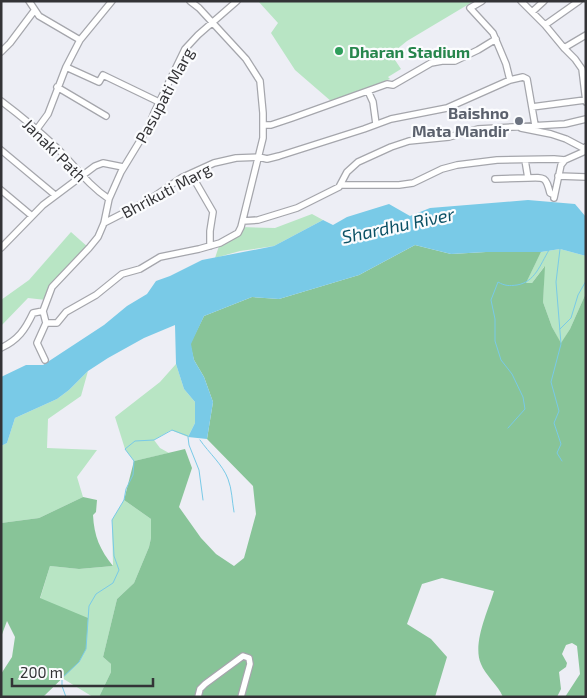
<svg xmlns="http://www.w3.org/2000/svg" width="587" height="698" viewBox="0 0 587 698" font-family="'Exo 2',sans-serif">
<rect width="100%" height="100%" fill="#edeef5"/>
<!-- green -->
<path fill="#b8e5c4" d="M258,1H474L407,41L391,54L401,69L388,77L390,79L332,102L295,70L271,33L278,23Z
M312,214L323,220L274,246L240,251L215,258L220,243L231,238L241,227L275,228Z
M71,232L89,248L64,273L46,300L28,298L1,326V300L29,280Z
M560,249L586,256V293L570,329L561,344L552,327L543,302L544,267L532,283L525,284L541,252Z
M176,364L184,389L195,402V423L188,437L171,430L154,440L160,448L169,453L134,461L125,449L115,417L160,382Z
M88,371L81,396L48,419L47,448L97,450L77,477L83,497L39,518L1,523V446L7,443L15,418L57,399L69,390Z
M124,500L151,519V538L149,547L134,583L117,599L103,657L111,664V672L99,697H93L62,678L79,662L40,599L50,566L79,569L113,566L112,520Z"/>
<!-- forest -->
<path fill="#88c498" d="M415,245L451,254L486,252H541L526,283H532L545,266L543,302L552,327L561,343L570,329L586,293V697H565L580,674L577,646L572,643L566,645L562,654L567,663L566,667L559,672L561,689L557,697H503C498,685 485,675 481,664C472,644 488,611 494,591L442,578L422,584L407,624L431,639L447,657L435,697H99L111,672V664L103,657L117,599L134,583L149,547L151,538V519L124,500L134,461L185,449L192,468L179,507L201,538L216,554L234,566L244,558L256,514L253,486L207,439L213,402L204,377L194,360L190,344L204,316L252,297L279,299L359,275Z
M83,497L97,500L96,512L93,515C94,536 100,550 113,566L79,569L50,566L40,598L88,618L86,649L79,662L43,697H1V674L12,657L15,637L7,621L1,637V523L39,518Z"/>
<!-- water -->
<path fill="#79cae7" d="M528,200L575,204L586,217V256L560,249L541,252H486L451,254L415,245L359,275L279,299L252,297L204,316L191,344L194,360L204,377L213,402L207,439L188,437L195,423V402L184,389L176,364L175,325L144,338L108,358L88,371L69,390L57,399L15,418L7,443L1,446V377L26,365H43L104,325L127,306L147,294L156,281L170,276L202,260L274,246L323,220L333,225L347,217L389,204L410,216L430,208Z"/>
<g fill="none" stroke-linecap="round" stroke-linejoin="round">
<!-- stream -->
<path stroke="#79cae7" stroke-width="1" d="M560,249L556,282L561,344L551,382L559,411L554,423L561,444L557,453L562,461
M560,329L571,318L578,295L586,281
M508,428L525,409L523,397L512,374L501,360L495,341V319L491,300L498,282C505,286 509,286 517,285C535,282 540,265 549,250
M188,437L189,445L199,470L203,500
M200,440C209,453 223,465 228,479C232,489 232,501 234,512
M66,697L62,686V678L79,662L86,649L89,606L96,594L113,583L119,570L114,556L112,520L124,500L126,489L133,475L134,461L125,449L135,441L154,440L172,430L188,436"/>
<defs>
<path id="minor" d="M29,1L39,16L80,40
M482,1L470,8L493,33L506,64L510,80
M521,1L545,25L564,48L575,59L582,69L586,102
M532,12L544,1
M545,25L579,1
M564,48L586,35
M1,52L10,43L34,11
M66,67L99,82L103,75L159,102
M57,87L106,116
M368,91L373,102L376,124
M1,101C21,116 39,131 57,148C75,166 88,185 109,199
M532,107L585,100
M264,125H271L292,118L387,84L393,85L431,63L442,61H455L478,50L496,39
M521,128L551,134L566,139L585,149
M37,129L48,114L66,67L80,40L112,1
M1,150L55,195
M525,160L528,178C545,177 546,177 550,193L554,195
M193,173L195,181L213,212L210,231V246
M558,176L586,177
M495,179L528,178
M341,185H399L413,183L442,169L457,165L497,160L554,159L565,160L583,152L586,147
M1,190L32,216
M554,198L561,165L565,160
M243,221L258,220L297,208L339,187L347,172L358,162L391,147L409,141L449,137L478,129L565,124L586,119
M104,223L149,200L181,178L214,163L236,158L259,157L267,159L279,156L364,129L391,119L447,108L510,80L523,77L527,79L535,125
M1,248L43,205L95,166L103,163L123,167
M46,323H57L66,312L96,295L122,274L140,269L160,257L199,249L220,243L238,233L241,227L263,138V113L260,81L246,59L199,8L190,1
M1,348C18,340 25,330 33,313L43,311
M45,360L37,343L46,323L43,311L52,287L89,248L98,237L104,223L109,199L121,172L149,126L154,113L185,49L198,35L237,1
M198,697L200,689L205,684L243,656L249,658L250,664L241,697"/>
</defs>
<!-- minor casing -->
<use href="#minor" stroke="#a5a6ac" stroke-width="8"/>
<!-- minor -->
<use href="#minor" stroke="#fff" stroke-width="5.5"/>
</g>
<!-- markers -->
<circle fill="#2e9e5b" stroke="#fbfcfe" stroke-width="2" cx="339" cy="51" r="5"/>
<circle fill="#6b7280" stroke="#fbfcfe" stroke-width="2" cx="519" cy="121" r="5"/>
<g text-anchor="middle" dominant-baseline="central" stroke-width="4.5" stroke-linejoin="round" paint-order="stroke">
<!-- leisure labels -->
<g font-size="16" font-weight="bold" fill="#27864d" stroke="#fbfcfe" text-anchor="start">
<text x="349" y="51">Dharan Stadium</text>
</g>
<!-- street labels -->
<g font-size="16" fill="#333336" stroke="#fbfcfe">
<text transform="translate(164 95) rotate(-62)">Pasupati Marg</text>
<text transform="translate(55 150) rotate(45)">Janaki Path</text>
<text transform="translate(166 190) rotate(-28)">Bhrikuti Marg</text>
</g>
<!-- worship labels -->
<g font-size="16" font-weight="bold" fill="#5b616d" stroke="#fbfcfe" text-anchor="end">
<text x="509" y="112">Baishno<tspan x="509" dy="18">Mata Mandir</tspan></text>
</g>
<!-- water labels -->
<g font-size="18" font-style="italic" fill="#0b5165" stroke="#fbfcfe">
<text transform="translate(398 225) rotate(-12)">Shardhu River</text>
</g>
</g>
<!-- border -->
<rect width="587" height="698" fill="none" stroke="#333336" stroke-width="5"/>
<!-- scale -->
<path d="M12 678v8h141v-8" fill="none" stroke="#333336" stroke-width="2.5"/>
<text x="20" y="678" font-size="15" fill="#333336" stroke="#fbfcfe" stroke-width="4" paint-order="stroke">200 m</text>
</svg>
